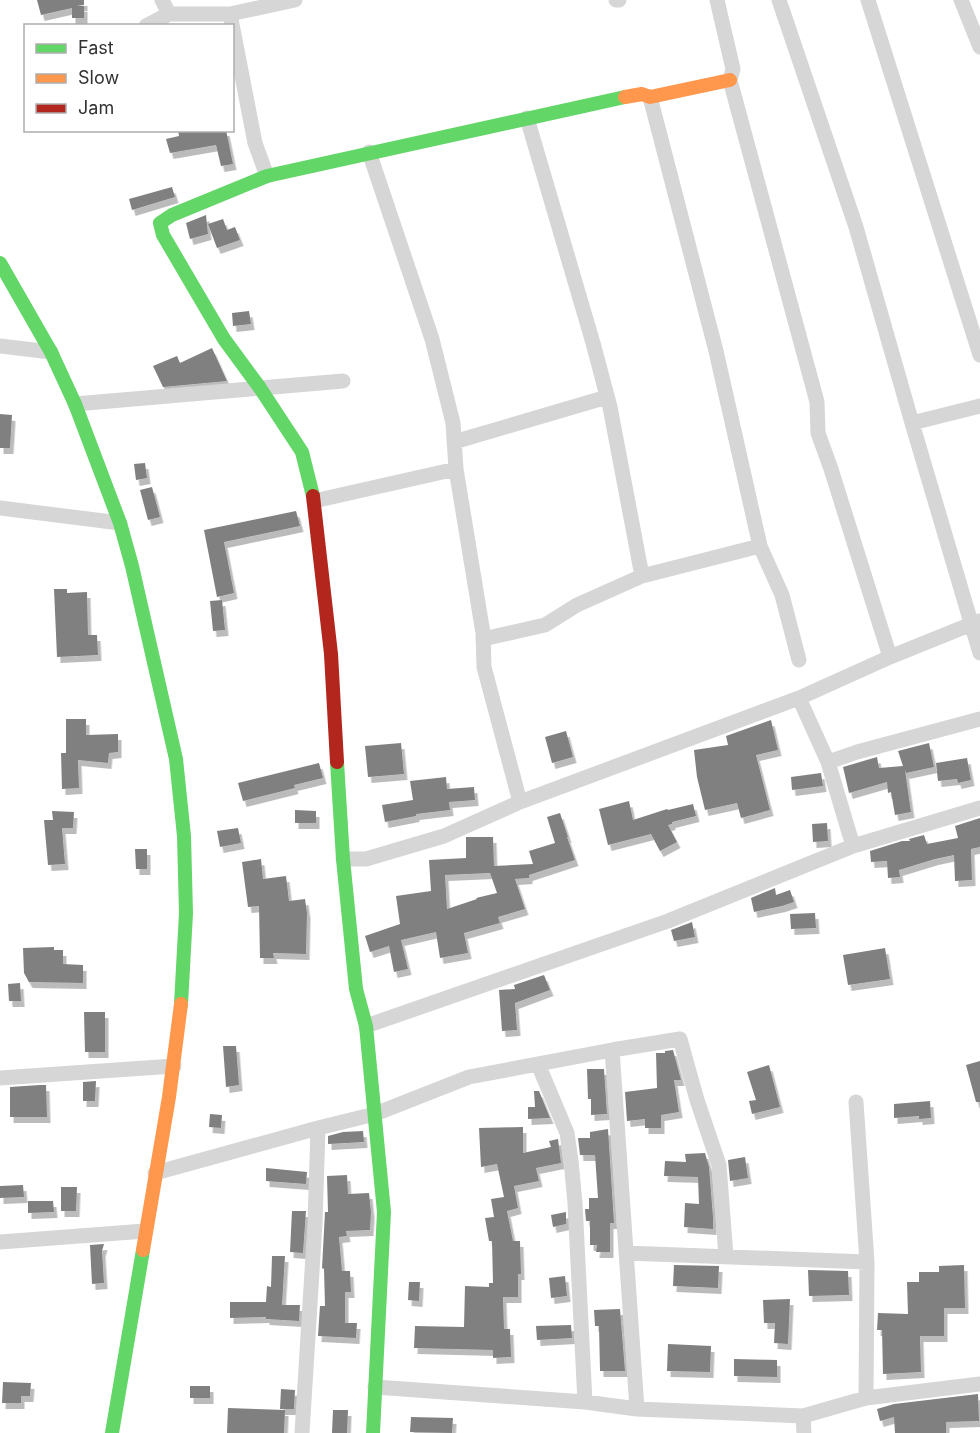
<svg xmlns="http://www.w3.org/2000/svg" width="980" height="1433" viewBox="0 0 980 1433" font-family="Inter,sans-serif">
<defs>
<filter id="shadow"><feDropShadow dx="3.5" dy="6" stdDeviation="0" flood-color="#0004"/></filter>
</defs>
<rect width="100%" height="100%" fill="#fff"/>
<!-- building -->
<path fill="#808080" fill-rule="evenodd" filter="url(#shadow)" d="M37,0H84V5L77,6H84V18H72V8L41,15Z
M178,130H226L233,164L221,166L216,145L170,153L166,139L179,136Z
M172,187L175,197L132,210L129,199Z
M206,215L208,234L190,239L186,223Z
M223,219L227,230L235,227L240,240L217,248L208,224Z
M249,311L251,324L233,326L232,313Z
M212,348L227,381L163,387L153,366L177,356L180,363Z
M0,414L12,415L10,448H0Z
M145,463L147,478L136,480L134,464Z
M152,487L160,517L148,520L140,490Z
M296,511L300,526L224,542L234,593L217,597L204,530Z
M54,589H67V593L87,592L88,635H97L98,655L57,657Z
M222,600L225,630L213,631L210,601Z
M66,719H86V735L118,734V752L109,753L108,763L78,760L79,788L62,789L61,753H66Z
M771,720L778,750L756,755L770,810L741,818L737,803L705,810L697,777L694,750L728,745L726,736Z
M566,731L573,757L552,763L545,737Z
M401,743L404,774L368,777L365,746Z
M929,743L934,767L906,773L905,770L911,812L895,815L891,792L888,793L887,782L849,793L843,767L877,757L879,768L903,766L898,751Z
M967,758L971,780L958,783L957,779L938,781L936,763Z
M319,763L323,778L294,785L295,788L243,801L238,783Z
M821,773L823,786L792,790L791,777Z
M446,777L447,789L474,787L475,800L449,802L450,810L416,814V816L385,822L382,805L413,800L410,781Z
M629,801L633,820L667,809L668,810L693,804L696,816L672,822V824L668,825L677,842L660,851L651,834L608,845L599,809Z
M295,810L316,811V823H295Z
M52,811L74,812L73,828H62L65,864L48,865L44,820H53Z
M560,813L568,837H567L575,860L529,875V878L515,879L525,909L498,917L500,923L464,933L468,953L440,958L436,932L401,940L408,969L394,972L389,946L370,952L365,936L400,924L396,896L431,891L429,860L466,858V837H493L494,866L533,864L529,851L555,843L547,817ZM490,873L497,893L476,898L477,899L447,909L445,875Z
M980,818V847L971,849L972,880L955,881L954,855L935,859L899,870L900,877L888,878L887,861L871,862L870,851L902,841H910L909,839L924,835L927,844L958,838L955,826Z
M827,823L828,841L813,842L812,824Z
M238,828L241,843L220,847L217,831Z
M135,849H147V869H136Z
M261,859L263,879L286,876L289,901L305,899L307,913L306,954L273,953L274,958H260L259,906L248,907L242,862Z
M775,888L776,895L790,890L794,902L782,906L754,912L751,898Z
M815,913L816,928L791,929L790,914Z
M692,922L695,937L674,941L671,930Z
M54,947V950H63V964L83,965V983L29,982L24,973L23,948Z
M885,948L890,979L848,985L843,955Z
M544,975L550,990L515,1003L517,1030L502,1031L499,990L515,989L514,985Z
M20,983L21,1001H9L8,984Z
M84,1012H105V1052H85Z
M223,1046H236L239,1085L226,1087Z
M673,1050L681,1080H674L679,1112L661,1115V1128H645V1119L627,1121L625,1092L657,1088L656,1053H665V1051Z
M980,1061V1102H976L966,1065Z
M769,1065L780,1107L752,1114L749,1101L756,1100L747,1072Z
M587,1069H604L607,1114L591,1115V1099H588Z
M96,1081L95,1101H83V1082Z
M40,1085H46L47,1117H10V1087Z
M534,1091H539L550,1118L528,1119V1107H535Z
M930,1101L931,1118L919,1119V1116L894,1118V1104Z
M210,1114L222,1115L221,1128L209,1127Z
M523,1127V1153L551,1147L549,1141L558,1139L561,1163L536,1168L539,1181L514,1186L518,1208L507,1211L513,1241H520L521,1274H518V1297H503L504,1329H510L511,1357L493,1358V1350L414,1348L415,1326L464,1327L465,1286L489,1287V1283H493L492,1241H489L485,1218L494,1217L491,1199L504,1197L497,1164L481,1167L479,1128Z
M608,1129L614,1223H610V1252H596L597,1245H590V1221H586L585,1209H589V1198H598L595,1155H580L578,1138H590V1132Z
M363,1131L364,1142L328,1144V1136L343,1132Z
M705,1153L709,1167L713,1217V1229L684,1227L685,1203L699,1204L698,1177L664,1176L665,1161L686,1162L685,1154Z
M745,1157L748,1178L730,1181L728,1160Z
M266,1168L307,1172L306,1184L266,1181Z
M347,1175L348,1194L369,1193L371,1212L370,1230L346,1231L347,1236L339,1237L342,1271H350L351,1292H345V1323H357L356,1338L318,1336L320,1306H325L324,1269L322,1268L325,1212H328L327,1176Z
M23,1185L24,1197L0,1198V1186Z
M61,1187H77L76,1211H61Z
M28,1201H53L54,1212L28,1213Z
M292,1211H306L303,1253L290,1252Z
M566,1212V1224L553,1227L551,1215Z
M104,1244L102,1251L104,1283L92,1284L90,1245Z
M272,1256H285L282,1305H300L299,1321L266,1319V1317L230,1318V1302H266L267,1286L271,1287Z
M674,1265L719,1266L718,1288L673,1286Z
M964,1265L965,1308H944V1336H920L921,1372L883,1374L882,1330H877L878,1313L908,1314L907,1282H919V1272H939V1266Z
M808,1270L848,1271L849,1295L809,1296Z
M565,1276L567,1296L551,1298L549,1278Z
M409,1282H420L419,1301L408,1300Z
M790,1299L788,1344L774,1343L775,1323H764L763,1300Z
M620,1309L625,1371H600L599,1326H595L594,1310Z
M571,1325L572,1338L537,1340L536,1326Z
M668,1344L711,1346L710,1372L667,1371Z
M734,1359L777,1360V1377L734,1376Z
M3,1382L31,1383L30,1396H21V1403H2Z
M190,1386H210V1398H190Z
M281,1389L295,1390L294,1409H280Z
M978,1394L979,1421L946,1422V1433H895L894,1417L880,1421L877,1409L894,1404Z
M228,1408L285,1410L284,1433H227Z
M333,1410H348L347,1433H332Z
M411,1417L453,1418L452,1433L410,1432Z"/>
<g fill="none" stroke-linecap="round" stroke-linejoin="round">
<!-- street -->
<path stroke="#d6d6d6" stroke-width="15" d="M162,0L169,14
M616,0H619
M717,0L733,69L730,80L817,402L818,433L831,469L890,657
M779,0L856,227L912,423L980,653
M868,0L980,355
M961,0L980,47
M230,14L255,143L267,176
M146,26L169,14H230L295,0
M650,97L716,351L760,546L782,595L799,660
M527,118L593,343L610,407L642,576
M369,152L432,339L453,423L456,469L483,633L484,667L520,802
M0,346L51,352
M75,404L343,381
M912,423L980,406
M454,442L607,397
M314,501L456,469
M0,508L120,523
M483,639L545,625L577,605L642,576L760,546
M799,698L828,762L853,846
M828,762L857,752L980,719
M343,859H366L444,836L520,802L799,698L890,657L979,621
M366,1026L668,921L853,846L980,808
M612,1050L637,1409
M538,1064L567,1133L571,1161L575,1203L585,1402
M0,1078L174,1066
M155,1173L318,1128L375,1114L469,1077L612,1050L680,1039L697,1100L719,1165L726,1256
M0,1242L145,1231
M626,1253L867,1262
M375,1387L585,1402L637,1409L803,1416L866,1398L867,1262L856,1102
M866,1398L980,1384
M803,1416L804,1433
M302,1433L315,1223L318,1128"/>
<!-- fast -->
<path stroke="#63d668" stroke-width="14" d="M0,263L51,352L75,404L120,523L132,566L176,759L184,836L186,913L181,1004
M313,496L302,452L260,388L224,339L163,235L160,223L172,215L267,176L625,97
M337,762L343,859L356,989L366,1026L384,1212L373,1433
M112,1433L143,1250"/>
<!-- slow -->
<path stroke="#ff974d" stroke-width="14" d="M625,97L642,94L650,97L730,80
M143,1250L169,1097L181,1004"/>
<!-- jam -->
<path stroke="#b3261e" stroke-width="14" d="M313,496L331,654L337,762"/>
</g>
<!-- legend -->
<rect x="24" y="24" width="210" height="108" fill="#ffffff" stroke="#adadad" stroke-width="1.5"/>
<rect x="36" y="44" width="30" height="9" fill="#63d668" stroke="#adadad" stroke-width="1.5"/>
<text x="78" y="54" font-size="18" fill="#323232">Fast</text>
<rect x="36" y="74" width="30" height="9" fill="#ff974d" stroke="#adadad" stroke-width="1.5"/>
<text x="78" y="84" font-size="18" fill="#323232">Slow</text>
<rect x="36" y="104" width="30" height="9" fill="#b3261e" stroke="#adadad" stroke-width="1.5"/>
<text x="78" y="114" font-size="18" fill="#323232">Jam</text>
</svg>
